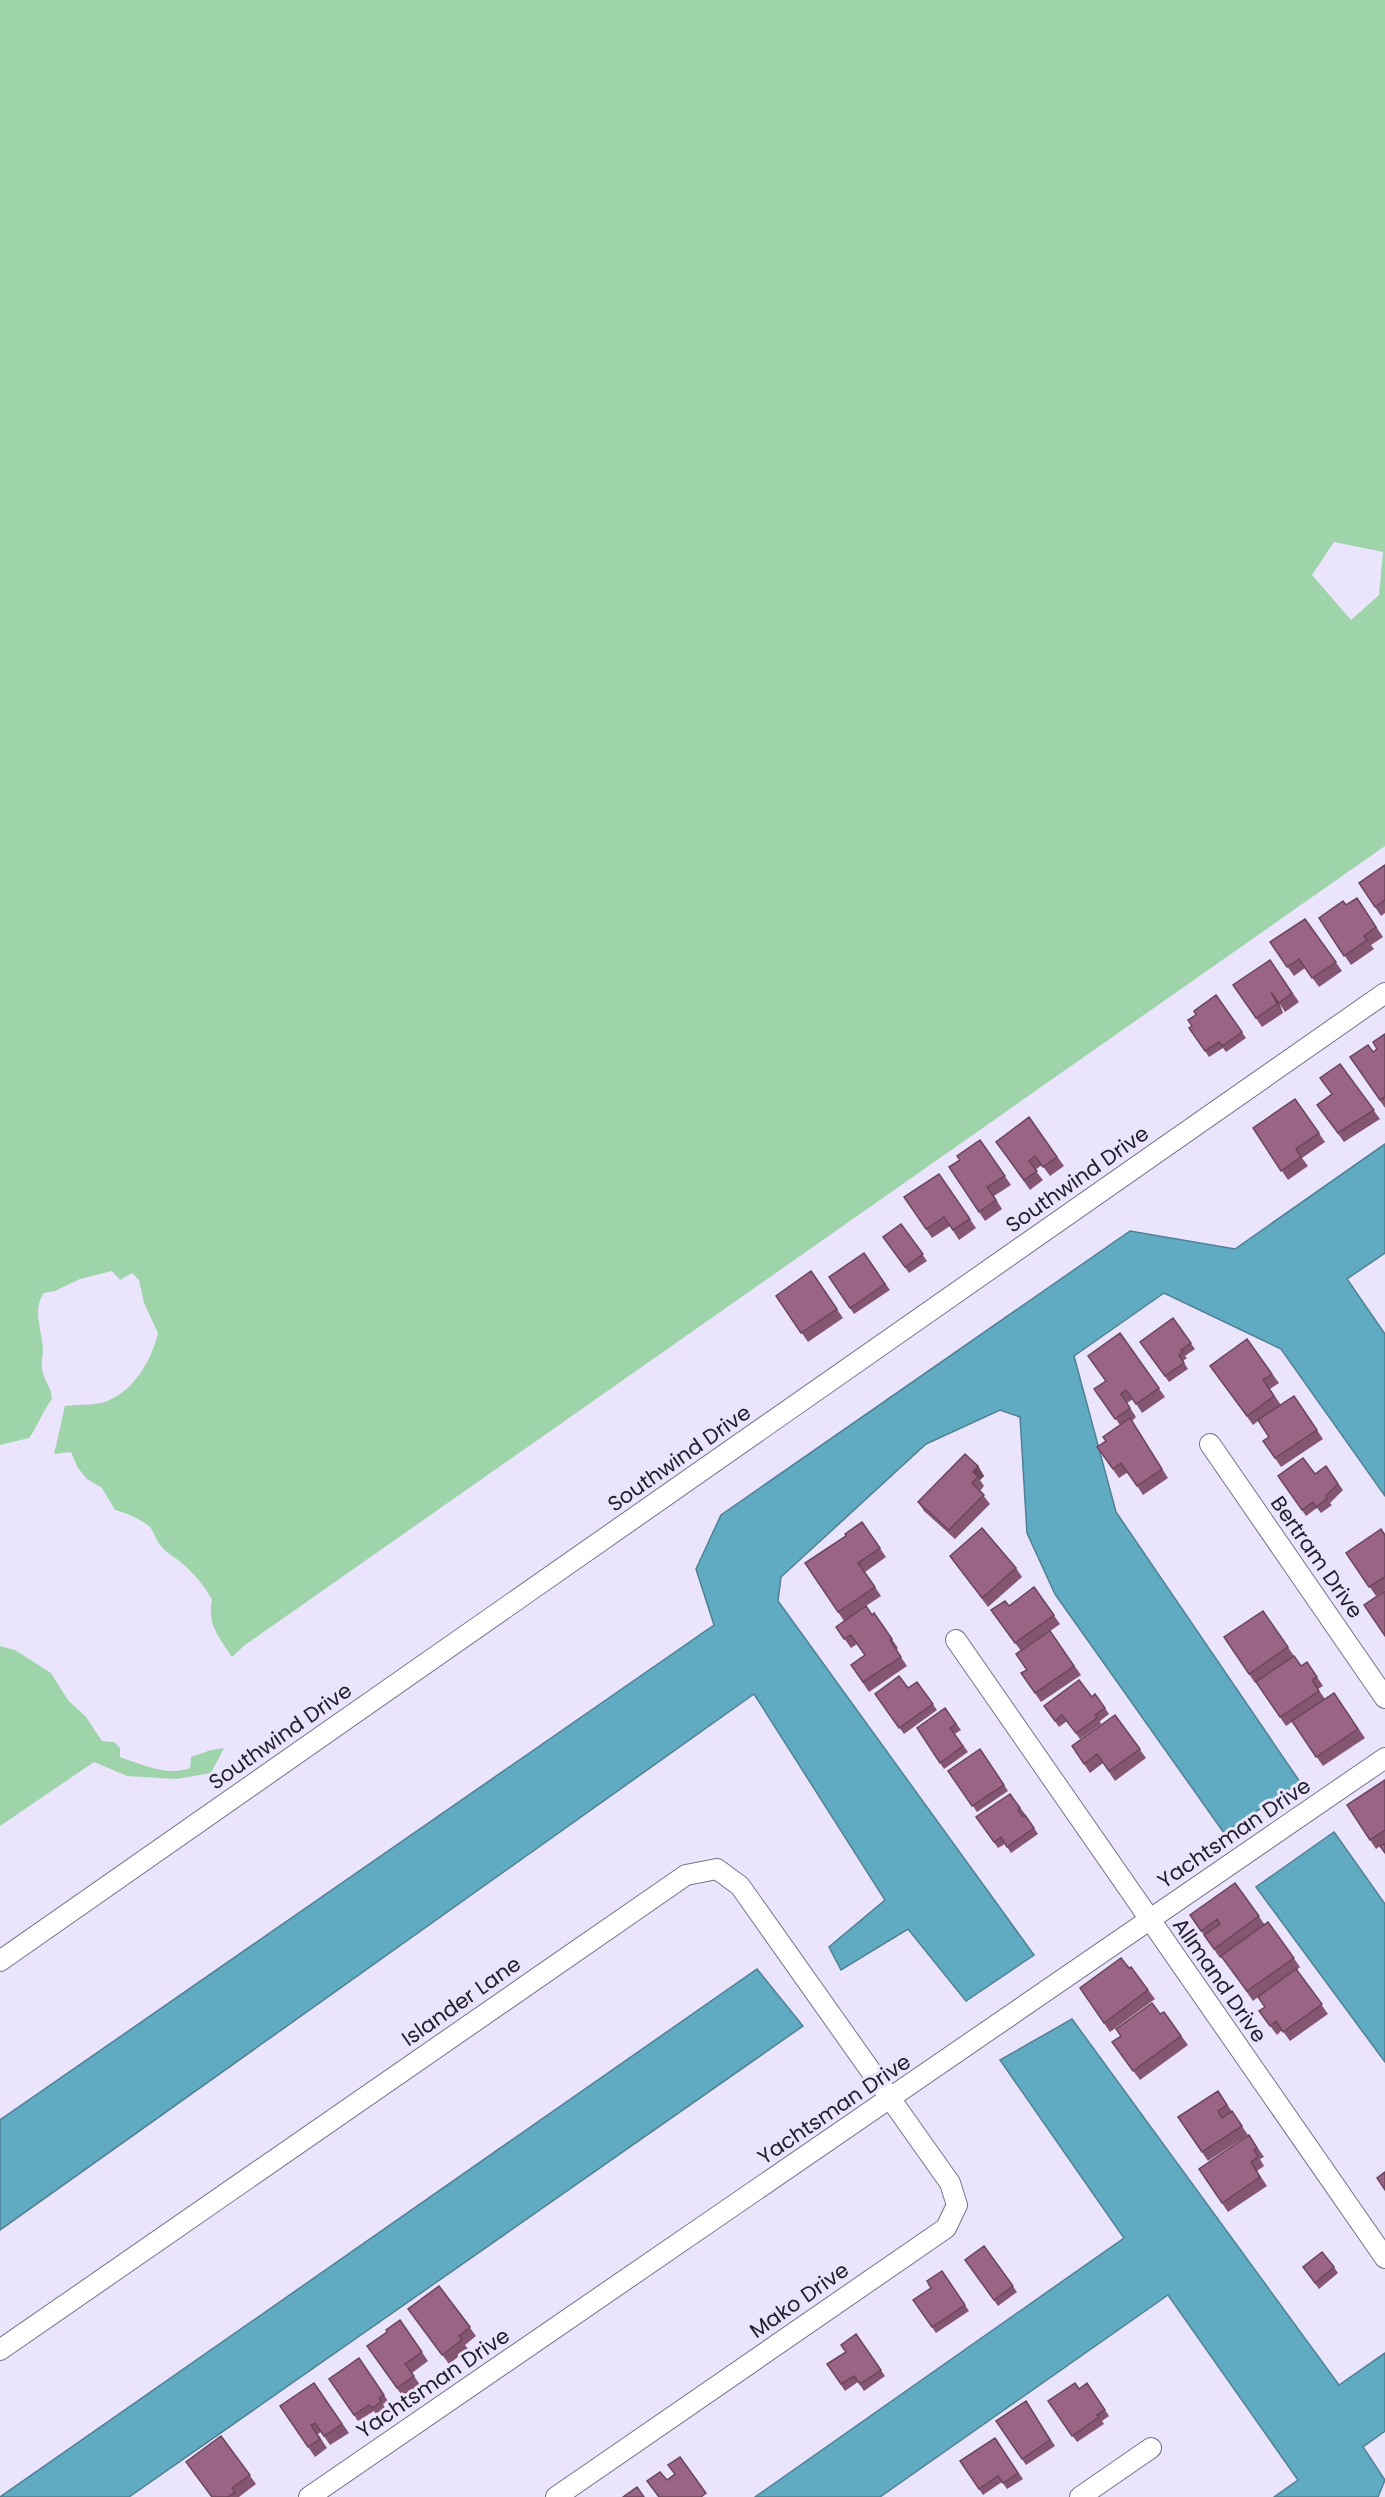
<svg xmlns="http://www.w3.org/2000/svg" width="1385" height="2497" viewBox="0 0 1385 2497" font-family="Poppins,sans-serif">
<rect width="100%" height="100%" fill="#ebe4fd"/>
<!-- green -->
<path fill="#9fd4ab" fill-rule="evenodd" d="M0,0H1385V846L245,1645L232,1657C219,1637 207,1625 212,1600C204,1585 195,1575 183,1564C177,1558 168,1555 161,1546C156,1541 154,1531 149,1526C142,1520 124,1512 115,1510L102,1488L87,1479L78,1468L71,1452L54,1454L65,1406C78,1404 96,1406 107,1401C134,1391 152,1359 158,1333L144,1303L139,1280L132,1273L120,1280L112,1271L80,1279L55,1291L44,1293C32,1310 42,1330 43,1349C43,1357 40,1364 43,1373C45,1382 52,1389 52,1399C42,1412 38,1426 29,1438L0,1445ZM1334,542L1383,552L1379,595L1351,620L1312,575Z
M0,1646L15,1650L51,1673L68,1700L86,1717L102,1741L114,1742L120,1748V1757C141,1764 167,1777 190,1768L191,1757L211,1750L224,1748L211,1773L176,1779L127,1776L94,1762L0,1826Z"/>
<!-- water -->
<path fill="#61abc2" stroke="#4e8195" stroke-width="1.5" d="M1385,1144V1253L1347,1279L1385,1334V1496L1281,1349L1164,1293L1074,1356L1116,1512L1300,1782L1224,1833L1055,1594L1027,1533L1020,1417L1000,1410L926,1444L781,1577L778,1601L1034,1955L966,2001L908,1929L841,1970L829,1947L885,1900L754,1694L0,2230V2120L714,1625L696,1569L721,1515L1130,1231L1235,1249Z
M1334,1832L1385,1904V2062L1256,1887Z
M757,1969L803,2026L129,2497H0Z
M1072,2019L1339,2385L1385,2353V2431L1363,2447L1385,2480L1378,2497H1274L1298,2480L1168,2295L880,2497H755L1124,2238L1000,2060Z"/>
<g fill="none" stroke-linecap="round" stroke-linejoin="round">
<defs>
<path id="minor" d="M1210,1444L1385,1698
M956,1640L1385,2258
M0,1961L1385,993
M0,2350L686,1875L717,1869L740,1886L950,2183L957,2205L946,2228L556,2497
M309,2497L1385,1758
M1080,2497L1151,2448"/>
</defs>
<!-- minor casing -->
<use href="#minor" stroke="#79718c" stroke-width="22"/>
<!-- minor -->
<use href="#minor" stroke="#fff" stroke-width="20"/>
</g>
<!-- wall -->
<path fill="#845672" d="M1385,865V913L1381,916L1359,883Z
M1357,898L1383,937L1371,945L1374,949L1351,965L1319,918L1346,905Z
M1305,919L1342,971L1319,987L1305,968L1294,976L1270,942Z
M1270,960L1299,1002L1285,1012L1279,1003L1283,1013L1262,1027L1233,985Z
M1216,995L1246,1038L1226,1052L1223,1048L1209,1057L1189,1028L1192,1026L1196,1015Z
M1385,1034V1108L1350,1057L1373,1052L1377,1049Z
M1340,1064L1380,1119L1344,1142L1317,1105L1332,1094Z
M1295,1099L1325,1142L1302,1158L1308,1166L1288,1180L1253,1128Z
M1029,1117L1064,1166L1050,1176L1042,1165L1035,1170L1043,1180L1030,1190L996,1142Z
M980,1140L1011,1185L994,1196L1002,1209L985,1221L949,1167L960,1160Z
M939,1174L976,1228L959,1240L950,1226L932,1238L904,1197Z
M901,1224L927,1261L909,1273L883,1237Z
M864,1253L890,1290L854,1314L829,1277Z
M811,1271L843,1318L808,1342L776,1296Z
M1173,1318L1195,1349L1185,1356L1187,1358L1183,1361L1188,1369L1169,1382L1140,1342Z
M1120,1333L1165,1397L1142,1413L1133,1399L1127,1403L1136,1417L1132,1421L1168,1478L1143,1495L1128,1472L1119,1478L1097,1447L1106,1441L1120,1425L1094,1389L1106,1381Z
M1247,1339L1279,1383L1270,1389L1281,1405L1294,1396L1323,1439L1281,1467L1263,1441L1269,1437L1258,1421L1253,1425L1210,1366Z
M978,1466L984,1476L980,1480L984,1486L980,1491L990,1504L955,1539L924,1511L918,1502Z
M1326,1466L1343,1490L1330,1503L1332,1505L1321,1513L1317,1508L1306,1516L1278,1476L1315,1474Z
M862,1522L886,1557L865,1572L881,1596L866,1606L872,1615L874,1613L898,1648L896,1650L907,1666L869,1692L851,1665L865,1655L857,1644L851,1648L836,1627L844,1621L805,1563L846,1536Z
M1385,1534V1590L1376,1596L1346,1553Z
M950,1556L1016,1568L1022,1577L988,1607Z
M1034,1587L1060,1624L1038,1640L1050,1631L1081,1675L1041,1702L1021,1673L1027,1670L1021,1651L991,1610L1009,1606Z
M1263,1611L1301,1666L1313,1671L1323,1686L1318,1689L1325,1699L1334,1693L1365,1738L1323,1766L1292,1722L1286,1726L1256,1682L1255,1683L1224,1637Z
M917,1682L937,1710L904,1734L875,1694L908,1688Z
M1092,1697L1105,1708L1109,1714L1100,1721L1101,1724L1080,1739L1067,1721L1059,1727L1044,1706Z
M945,1708L961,1730L955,1734L968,1752L944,1769L917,1728Z
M1115,1715L1146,1758L1115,1781L1103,1763L1090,1773L1072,1746Z
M980,1749L1008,1791L977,1812L948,1771Z
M1385,1780V1853L1380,1846L1376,1849L1370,1840Z
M1010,1794L1025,1814L1022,1816L1025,1815L1038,1834L1011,1853L1005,1844L998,1848L976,1817Z
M1235,1883L1265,1925L1268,1922L1300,1967L1297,1970L1328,2014L1290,2041L1282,2030L1277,2035L1259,2011L1265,2007L1258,1997L1253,2001L1222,1957L1220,1958L1190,1915Z
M1131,1967L1155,1999L1110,2032L1080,1988Z
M1164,2012L1188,2045L1140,2080L1112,2042Z
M1218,2091L1248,2135L1208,2161L1178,2117Z
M1249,2135L1264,2157L1260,2159L1264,2166L1257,2171L1267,2186L1228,2212L1199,2169Z
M984,2246L1017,2292L998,2306L965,2260Z
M1303,2267H1334L1338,2273L1319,2289Z
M942,2271L969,2311L936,2333L913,2300L931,2288Z
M439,2286L476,2336L465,2345L468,2349L449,2364L408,2309Z
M400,2320L428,2361L412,2373L420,2385L403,2397L367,2346L387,2332Z
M856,2334L885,2376L864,2391L858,2382L845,2391L827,2364L846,2352Z
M359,2358L388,2401L383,2404L385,2408L376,2414L374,2411L358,2421L329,2379Z
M314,2383L349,2433L330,2445L321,2432L318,2434L327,2448L315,2457L280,2406Z
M1087,2383L1109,2416L1102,2421L1104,2424L1077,2442L1048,2401L1079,2389Z
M1026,2401L1055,2446L1026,2465L996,2421Z
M221,2436L256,2484L239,2497H212Z
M995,2438L1023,2479L1007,2489L1002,2482L983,2495L960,2461Z"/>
<!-- shaded-wall -->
<path fill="#6c465d" d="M1271,992L1278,1001L1283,1013L1277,1004Z
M978,1466L984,1476L980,1480L973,1472Z"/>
<!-- building -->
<path fill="#9a6485" stroke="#6c465d" stroke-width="1.5" d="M1385,865V900L1375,907L1359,883Z
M1357,898L1376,927L1364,936L1367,940L1344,956L1319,918L1343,901L1346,905Z
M1305,919L1336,962L1312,978L1299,959L1287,967L1270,942Z
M1270,960L1292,993L1279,1003L1271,992L1277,1004L1256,1018L1233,985Z
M1216,995L1242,1032L1222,1046L1219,1042L1205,1051L1189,1028L1192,1026L1188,1020L1196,1015L1194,1011Z
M1385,1034V1097L1380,1100L1350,1057L1368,1045L1373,1052L1377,1049L1373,1042Z
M1340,1064L1374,1110L1338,1133L1317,1105L1332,1094L1320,1078Z
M1295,1099L1319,1133L1296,1149L1301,1157L1281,1171L1253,1128Z
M1029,1117L1057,1157L1043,1167L1035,1156L1029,1161L1037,1171L1024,1180L996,1142Z
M980,1140L1005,1176L987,1187L996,1200L979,1212L949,1167L960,1160L957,1156Z
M939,1174L970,1219L953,1230L944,1217L926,1229L904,1197Z
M901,1224L923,1254L905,1267L883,1237Z
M864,1253L885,1284L850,1308L829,1277Z
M811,1271L837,1309L801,1333L776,1296Z
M1173,1318L1191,1343L1181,1350L1183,1352L1179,1355L1184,1363L1165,1376L1140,1342Z
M1120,1333L1159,1388L1136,1404L1126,1390L1121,1394L1130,1408L1115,1419L1094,1389L1106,1381L1088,1356Z
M1247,1339L1272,1374L1263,1380L1274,1396L1247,1416L1210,1366Z
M1294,1396L1317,1430L1275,1458L1263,1441L1269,1437L1258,1420Z
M1130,1418L1162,1469L1137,1486L1121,1463L1113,1469L1097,1447L1106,1441L1103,1437Z
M965,1454L978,1466L973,1472L978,1477L972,1483L984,1495L949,1530L918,1502Z
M1303,1458L1315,1474L1326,1466L1338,1484L1326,1496L1327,1499L1316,1507L1313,1502L1302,1510L1278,1476Z
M862,1522L880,1548L858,1563L875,1587L838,1612L805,1563L846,1536L845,1534Z
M982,1528L1016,1568L982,1598L950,1556Z
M1381,1529L1385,1535V1577L1369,1587L1346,1553Z
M1034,1587L1054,1615L1015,1643L991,1610L1005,1601L1009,1606Z
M1385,1591V1636L1364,1605Z
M866,1606L872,1615L874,1613L892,1639L890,1640L901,1657L863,1682L851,1665L865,1655L851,1635L844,1639L836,1627Z
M1263,1611L1288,1647L1249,1674L1224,1637Z
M1050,1631L1074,1666L1035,1693L1021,1673L1027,1670L1016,1654Z
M1294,1656L1301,1666L1307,1662L1317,1677L1312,1680L1319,1691L1280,1717L1256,1682Z
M899,1676L908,1688L917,1682L933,1704L899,1728L875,1694Z
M1079,1680L1092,1697L1095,1694L1105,1708L1095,1715L1097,1718L1076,1733L1062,1715L1055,1721L1044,1706Z
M1334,1693L1358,1729L1316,1757L1292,1721Z
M945,1708L956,1724L950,1728L963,1746L940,1763L917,1728Z
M1115,1715L1140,1749L1109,1771L1097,1754L1084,1764L1072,1746Z
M980,1749L1004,1785L972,1806L948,1771Z
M1385,1780V1830L1370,1840L1347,1805Z
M1010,1794L1020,1808L1018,1810L1023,1816L1025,1815L1034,1828L1007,1847L1001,1837L994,1842L976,1817Z
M1385,1843V1853L1380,1846Z
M1235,1883L1259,1916L1214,1949L1204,1935L1220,1924L1217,1919L1201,1931L1190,1915Z
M1268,1922L1294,1958L1247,1991L1221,1956Z
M1121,1958L1129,1968L1131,1967L1148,1990L1104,2023L1080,1988Z
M1296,1969L1322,2004L1283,2032L1276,2021L1270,2026L1259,2011L1265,2007L1258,1997Z
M1152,2003L1160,2014L1164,2012L1181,2036L1133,2071L1112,2042L1121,2036L1116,2029Z
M1218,2091L1227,2105L1218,2111L1222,2118L1232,2111L1242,2126L1202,2152L1178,2117Z
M1249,2135L1257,2148L1254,2150L1258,2157L1251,2162L1260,2177L1222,2203L1199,2169Z
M1385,2172V2190L1377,2178Z
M984,2246L1013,2286L994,2300L965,2260Z
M1322,2252L1334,2267L1315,2283L1303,2267Z
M942,2271L965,2305L932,2327L913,2300L931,2288L927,2281Z
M439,2286L470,2327L459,2336L462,2340L442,2355L408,2309Z
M400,2320L422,2352L405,2364L414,2376L397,2388L367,2346L387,2332L386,2330Z
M856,2334L881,2370L860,2384L854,2376L841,2384L827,2364L846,2352L841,2345Z
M359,2358L384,2395L379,2398L381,2402L372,2408L369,2405L354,2415L329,2379Z
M314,2383L342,2424L324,2436L315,2423L311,2425L320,2439L308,2447L280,2406Z
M1075,2383L1079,2389L1087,2383L1105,2410L1097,2415L1099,2417L1072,2436L1048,2401Z
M1026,2401L1050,2440L1022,2459L996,2421Z
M221,2436L250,2475L232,2488L235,2492L228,2497H212L186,2462Z
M995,2438L1018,2473L1003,2483L998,2476L979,2489L960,2461Z
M680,2457L706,2493L701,2497H659L647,2481L660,2472L667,2480L675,2474L668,2465Z
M637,2487L644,2497H623Z"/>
<g text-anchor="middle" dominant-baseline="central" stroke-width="6" stroke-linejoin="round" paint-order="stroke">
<!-- street labels -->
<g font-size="21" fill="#23202b" stroke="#ebe4fd">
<text transform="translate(1077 1179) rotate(-35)">Southwind Drive</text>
<text transform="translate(679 1458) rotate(-35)">Southwind Drive</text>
<text transform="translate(1317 1557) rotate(55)">Bertram Drive</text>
<text transform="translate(280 1736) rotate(-35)">Southwind Drive</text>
<text transform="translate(1234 1833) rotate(-34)">Yachtsman Drive</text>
<text transform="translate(1220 1980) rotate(55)">Allmand Drive</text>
<text transform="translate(461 2001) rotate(-35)">Islander Lane</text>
<text transform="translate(834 2109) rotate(-34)">Yachtsman Drive</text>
<text transform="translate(799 2300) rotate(-35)">Mako Drive</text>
<text transform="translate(433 2383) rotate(-34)">Yachtsman Drive</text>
</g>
</g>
</svg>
